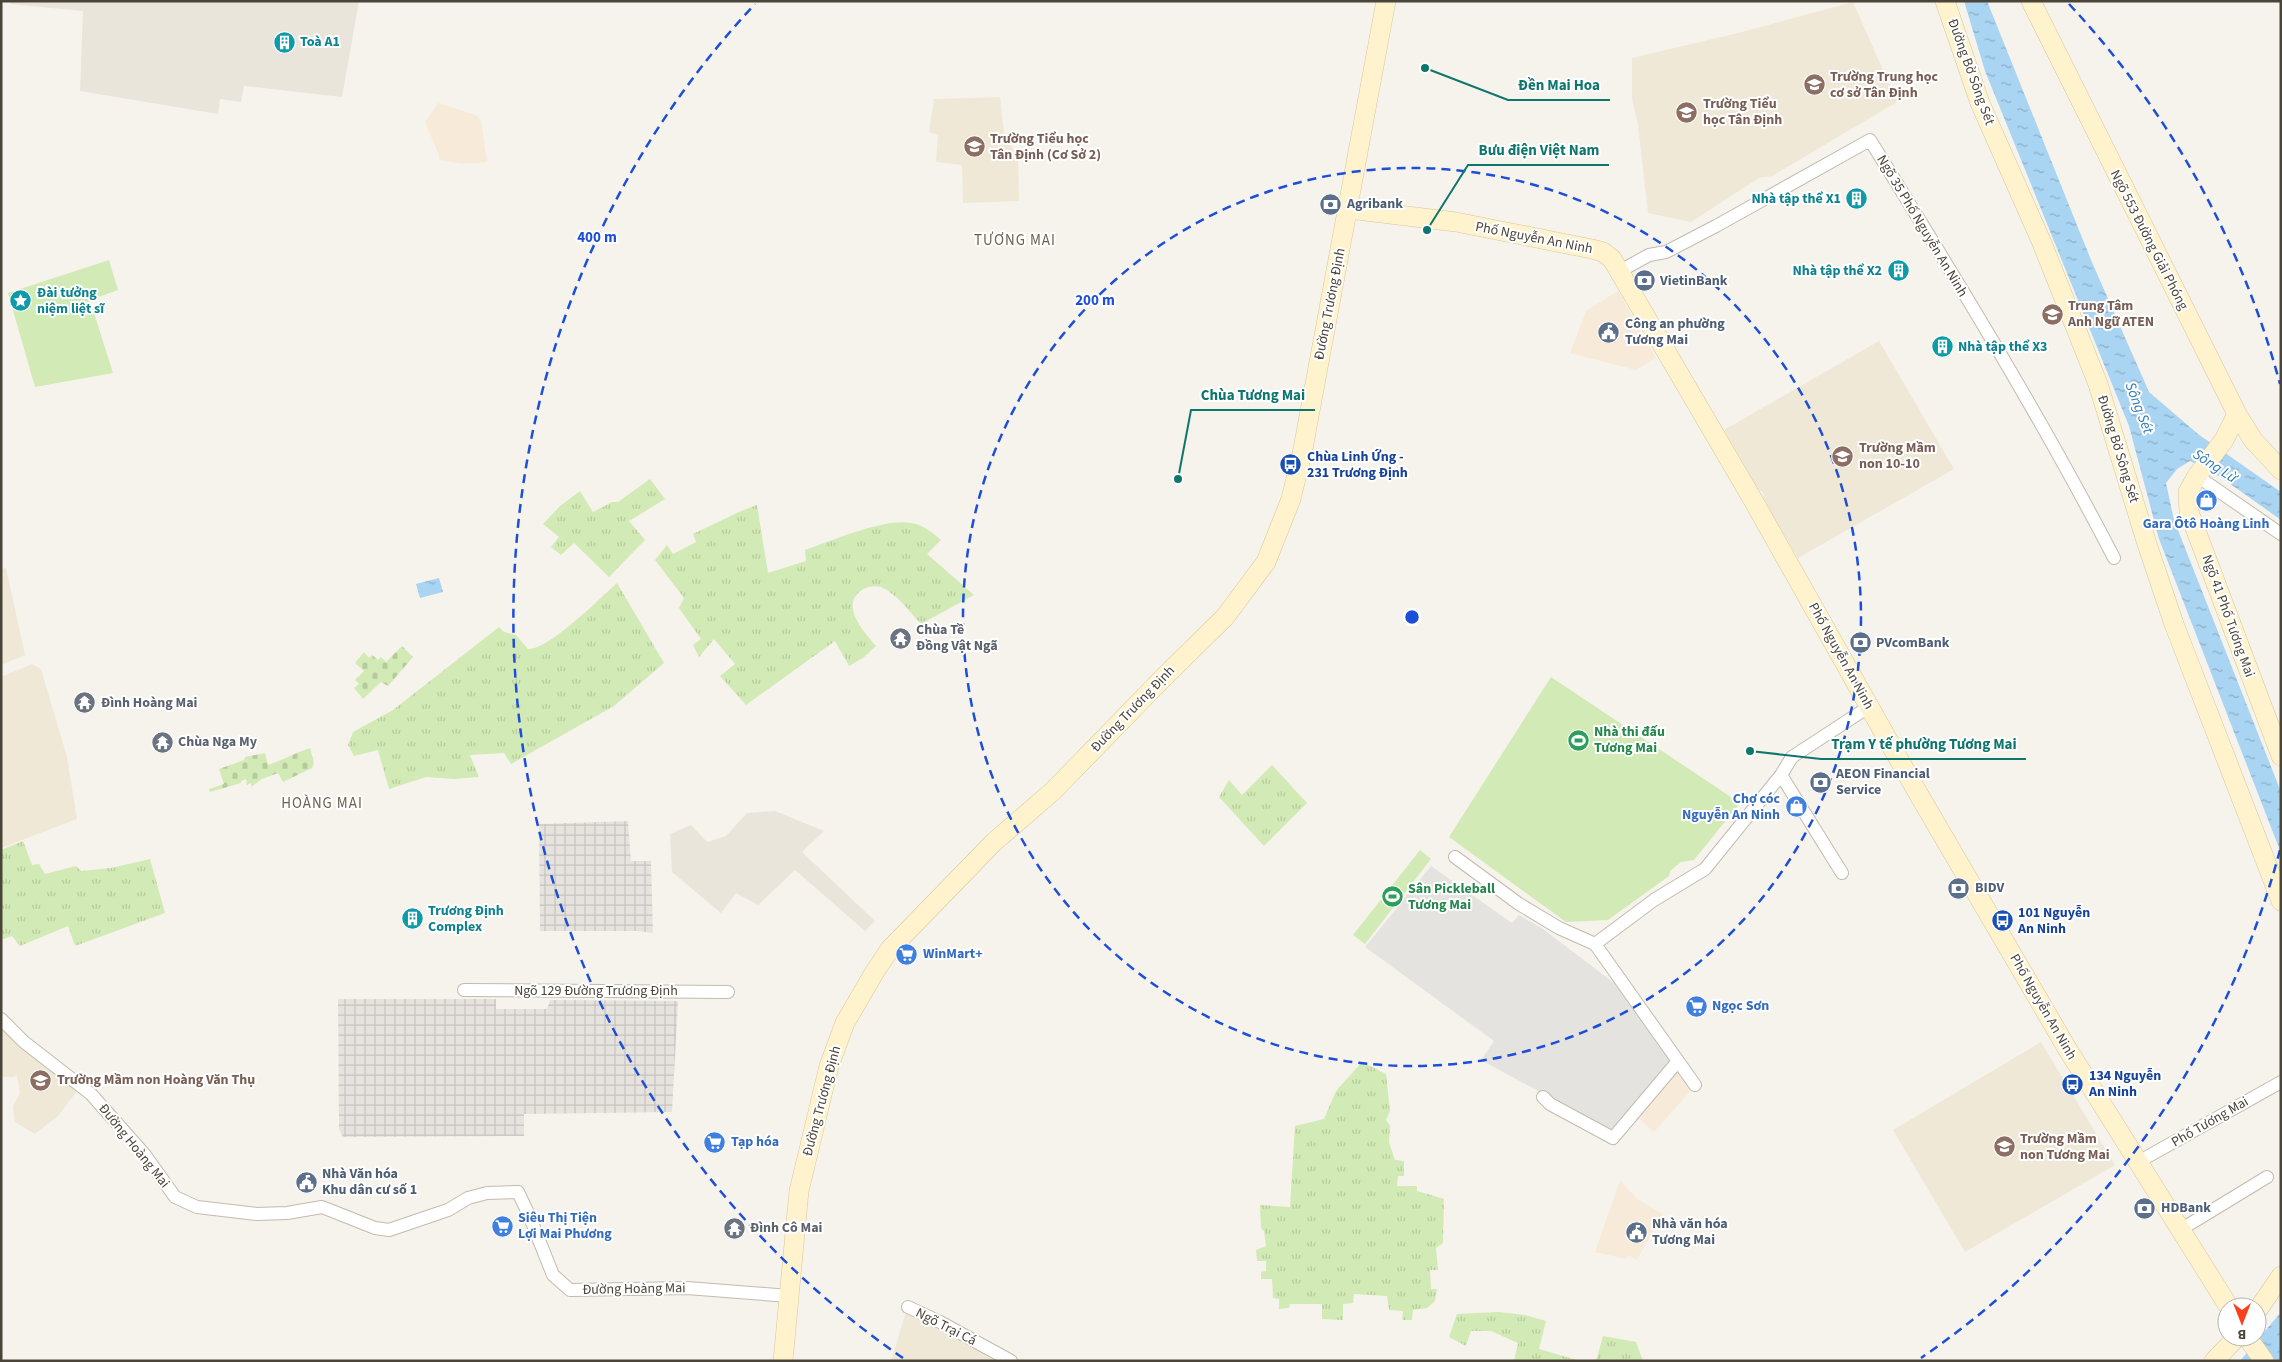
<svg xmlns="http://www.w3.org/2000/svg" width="2282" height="1362" viewBox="0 0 2282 1362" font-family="'Source Sans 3',sans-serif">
<defs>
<pattern id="industrial-grid" width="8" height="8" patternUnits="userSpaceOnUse" patternTransform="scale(1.25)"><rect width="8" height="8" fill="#e6e2dd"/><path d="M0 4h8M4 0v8" fill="none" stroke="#c7c3be"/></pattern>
<pattern id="grass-tufts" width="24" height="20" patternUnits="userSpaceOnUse" patternTransform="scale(1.25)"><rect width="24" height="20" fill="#d2eab5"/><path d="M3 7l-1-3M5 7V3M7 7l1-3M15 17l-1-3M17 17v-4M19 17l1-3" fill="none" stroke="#b6ca9c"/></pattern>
<pattern id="cemetery-stones" width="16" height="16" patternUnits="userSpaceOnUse" patternTransform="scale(1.25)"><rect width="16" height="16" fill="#d2eab5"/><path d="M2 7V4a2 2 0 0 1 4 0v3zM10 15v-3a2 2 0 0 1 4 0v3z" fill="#b6ca9c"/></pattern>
<pattern id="water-ripples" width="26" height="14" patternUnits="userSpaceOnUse" patternTransform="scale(1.25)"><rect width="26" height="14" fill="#a9d4f2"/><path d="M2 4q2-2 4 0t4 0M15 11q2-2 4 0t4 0" fill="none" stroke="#8caec5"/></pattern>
</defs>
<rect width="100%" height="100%" fill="#f6f3ec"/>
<!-- residential -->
<path fill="#eae5da" d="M11,1H359L342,97L244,86L241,102L220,99L218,114L80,91L83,11L10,4Z
M775,811L824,831L802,852L875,921L865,931L795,870L758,905L736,893L721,913L672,872L670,834L691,825L707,842L726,836L747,813Z"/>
<!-- commercial -->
<path fill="#f7ead8" d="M438,103L478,116L481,120L487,162L463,164L439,160V155L425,122Z
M1618,291L1656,358L1636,370L1570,353L1586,311Z
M1678,1065L1694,1087L1654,1132L1636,1116Z
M1620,1180L1637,1199L1663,1214L1637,1260L1629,1255L1626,1259L1595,1252Z"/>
<!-- industrial -->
<path fill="url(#industrial-grid)" d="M628,821L631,861H651L653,933L637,931H540L539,824Z
M338,999H496V1009H547L550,1000L678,1001L672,1112L524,1114V1136L343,1137L339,1129Z"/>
<!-- education -->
<path fill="#efe8d6" d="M1853,2L1897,102L1772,176L1759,178L1691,222L1648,213L1638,125L1632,98V58L1738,33Z
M1000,97L1004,134L1018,158L1019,201L963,203L962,165L936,162L938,135L929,132L934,99Z
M1879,341L1954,469L1798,558L1764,500L1763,493L1758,489L1724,430Z
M6,568L25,655L1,665V569Z
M32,664L41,669L67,757L77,819L1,848V677Z
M1,1023L77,1091L58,1116L35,1134L15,1122L13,1106L20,1093L17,1075L14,1077H1Z
M2041,1042L2115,1165L1965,1252L1893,1130Z
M906,1312L956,1339L1004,1361H891Z"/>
<!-- grass -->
<path fill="url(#grass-tufts)" d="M650,479L665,499L629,521L645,540L609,577L574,543L561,555L551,547L559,537L543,524L560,506L580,491L593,512L612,502H618Z
M757,505L768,573L806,561L805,550C832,541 884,518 911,523C922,524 933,533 941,540L927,554L974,595L921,624C909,611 897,594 881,587C876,585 866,587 862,590C839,605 864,632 876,646L863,658L849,666L835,641L746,705L720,676L735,664L714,639L699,657L693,645L701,639L679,608L684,598L655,560L667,545L673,554L696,542L693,534L741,511Z
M617,583L664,663L614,706L511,764L504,753L470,755L479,777L454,779L426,777L389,789L378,750L354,756L348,745L353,732L393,710L499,627L504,632L516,635L528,649C549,650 600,598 617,583Z
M1272,765L1307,803L1264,846L1219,797L1229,780L1242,795Z
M23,841L32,865L39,864L45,874L76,866L81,871L111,868L150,859L165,913L75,946L68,926L20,946L12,936L1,940V850Z
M1362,1062L1386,1074L1390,1111L1386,1120L1390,1126L1389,1142L1395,1160L1404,1161V1176H1398L1397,1186H1417V1191L1444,1199L1443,1243L1436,1248L1438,1270H1430L1431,1289H1437L1435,1301L1427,1308L1413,1310L1412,1320H1402L1403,1311L1389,1310L1387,1296L1354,1294L1353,1303L1343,1304V1320L1322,1319V1304H1290L1289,1308L1279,1309V1299L1273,1298L1272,1279H1261V1272L1266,1271V1261H1257L1256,1250L1266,1246L1264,1231L1261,1228L1260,1205L1290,1207L1295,1126L1324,1119L1336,1091Z
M1499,1312L1525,1315L1546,1321L1539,1349L1580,1361H1514L1518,1343L1491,1331H1471L1466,1346L1449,1337L1457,1314Z
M1603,1336L1636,1342L1643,1361H1596Z"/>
<!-- cemetery -->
<path fill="url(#cemetery-stones)" d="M402,646L413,657L388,686L381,682L363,699L354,688L359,684L355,680L364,671L355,663L364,652L369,658L372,655L378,660L381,657L386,662Z
M310,748L314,763L312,768L283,782L278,773L262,779L251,787V783L247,785L246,779L241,781V783L210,792L209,789L224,784L219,769L244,760L245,757L265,753L268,765C283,760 295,753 310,748Z"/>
<!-- park -->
<path fill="#d2eab5" d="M109,260L118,290L90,300L113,373L35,387L8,293Z
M1551,677L1740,803L1694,860L1681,862L1670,871L1669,876L1608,920L1566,922L1449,837Z
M1420,850L1431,859L1365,944L1353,935Z"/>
<!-- parking -->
<path fill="#e5e3e0" d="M1431,866L1512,923L1519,915L1543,929L1622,989L1672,1063L1612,1131L1481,1060L1494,1041L1365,947Z"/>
<!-- water -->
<path fill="url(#water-ripples)" d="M1964,1H1987L2091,260L2149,392L2198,434L2281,492V520L2222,478L2190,461L2177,469L2166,483L2174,520L2281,792V853L2159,539L2129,426L1985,71Z
M439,578L443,592L420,598L416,584Z
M2281,1312V1361H2240Z"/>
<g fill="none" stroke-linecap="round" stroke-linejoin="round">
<defs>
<path id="street" d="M1620,271L1649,255L1666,252L1716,226L1870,140C1955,277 2040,415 2114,558
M2197,476L2281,534
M1781,775L1842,873
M1455,857L1519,904L1559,928L1595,944L1695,1085
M1595,944L1654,900L1705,869L1781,775L1792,757L1870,706
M464,990L728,992
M1,1019L24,1042L91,1094L145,1155L175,1197L197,1207L257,1214L287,1213L322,1207L375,1228L389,1230L448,1210L468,1198L487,1193L518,1192L529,1215L553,1275L570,1290L687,1288L789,1296
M1543,1097L1550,1104L1613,1138L1678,1061
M2138,1162L2281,1082
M2180,1230L2267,1177
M908,1307L940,1322L1011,1361"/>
<path id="secondary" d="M1945,1L1980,103L2042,243L2098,384L2147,544L2174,624L2281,901
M2031,1L2237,414L2253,440L2281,470
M1349,209L1456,222L1592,249L1603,252L1612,259L1753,500L1915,788L2068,1050L2229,1307
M2237,414L2224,440L2197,476L2188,492L2189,512L2281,756
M2257,1311L2281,1276
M2247,1337L2264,1361
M783,1361L799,1191L829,1066L845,1023L874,973L890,949L994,842L1053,791L1163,678L1225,617L1266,562L1291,499L1302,454L1386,1
M2214,1361L2237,1337"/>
</defs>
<!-- street casing -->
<use href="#street" stroke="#c2bbae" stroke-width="14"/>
<!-- secondary casing -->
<use href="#secondary" stroke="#d6c79b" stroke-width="20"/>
<!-- street -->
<use href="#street" stroke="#fff" stroke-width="12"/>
<!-- secondary -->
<use href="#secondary" stroke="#fff3cd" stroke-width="19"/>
</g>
<!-- distance rings -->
<g fill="none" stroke="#1d4ed8" stroke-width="2.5" stroke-dasharray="9 6">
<circle cx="1412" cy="617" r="449"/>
<path d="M2280 850A899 899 0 0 1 1921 1358M903 1358A899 899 0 0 1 755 4M2069 4A899 899 0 0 1 2280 384"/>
</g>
<!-- icons -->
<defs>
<symbol id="building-disc" viewBox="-11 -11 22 22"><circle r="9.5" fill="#0f9aa8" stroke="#fff"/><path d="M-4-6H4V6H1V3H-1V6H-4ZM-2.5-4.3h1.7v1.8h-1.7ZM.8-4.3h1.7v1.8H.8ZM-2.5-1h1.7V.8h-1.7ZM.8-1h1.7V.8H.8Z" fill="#fff"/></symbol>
<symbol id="school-disc" viewBox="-11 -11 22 22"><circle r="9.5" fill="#8d6e63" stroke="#fff"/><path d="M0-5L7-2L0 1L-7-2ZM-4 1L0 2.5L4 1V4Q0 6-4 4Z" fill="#fff"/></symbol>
<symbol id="bank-disc" viewBox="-11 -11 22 22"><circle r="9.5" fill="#5c6f8a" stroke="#fff"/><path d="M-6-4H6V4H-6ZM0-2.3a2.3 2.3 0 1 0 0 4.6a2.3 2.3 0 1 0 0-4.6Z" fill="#fff"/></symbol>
<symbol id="sight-disc" viewBox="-11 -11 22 22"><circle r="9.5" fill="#0f9aa8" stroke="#fff"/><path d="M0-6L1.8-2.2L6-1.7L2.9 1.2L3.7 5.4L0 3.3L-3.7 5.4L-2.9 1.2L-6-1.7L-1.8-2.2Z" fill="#fff"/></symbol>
<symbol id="civic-disc" viewBox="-11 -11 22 22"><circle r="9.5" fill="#5c6f8a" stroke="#fff"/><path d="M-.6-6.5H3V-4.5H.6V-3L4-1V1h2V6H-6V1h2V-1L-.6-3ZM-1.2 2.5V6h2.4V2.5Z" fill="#fff"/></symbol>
<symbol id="bus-disc" viewBox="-11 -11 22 22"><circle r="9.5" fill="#1a4fb4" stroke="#fff"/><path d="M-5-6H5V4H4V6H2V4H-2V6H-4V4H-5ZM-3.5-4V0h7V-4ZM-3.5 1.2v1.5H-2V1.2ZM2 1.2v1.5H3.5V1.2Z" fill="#fff"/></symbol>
<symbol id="shop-disc" viewBox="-11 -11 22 22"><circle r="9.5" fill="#3f7fe0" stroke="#fff"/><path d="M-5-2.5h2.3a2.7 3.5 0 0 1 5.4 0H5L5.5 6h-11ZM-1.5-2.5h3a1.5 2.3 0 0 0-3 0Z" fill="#fff"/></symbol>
<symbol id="temple-disc" viewBox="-11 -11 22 22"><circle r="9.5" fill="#6b7280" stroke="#fff"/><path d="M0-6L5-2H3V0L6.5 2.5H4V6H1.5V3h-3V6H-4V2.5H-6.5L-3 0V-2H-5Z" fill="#fff"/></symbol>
<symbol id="stadium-disc" viewBox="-11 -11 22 22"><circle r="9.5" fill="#2e9e5b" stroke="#fff"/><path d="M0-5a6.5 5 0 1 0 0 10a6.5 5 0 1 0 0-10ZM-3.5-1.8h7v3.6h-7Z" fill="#fff"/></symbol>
<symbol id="supermarket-disc" viewBox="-11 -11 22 22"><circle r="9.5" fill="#3f7fe0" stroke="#fff"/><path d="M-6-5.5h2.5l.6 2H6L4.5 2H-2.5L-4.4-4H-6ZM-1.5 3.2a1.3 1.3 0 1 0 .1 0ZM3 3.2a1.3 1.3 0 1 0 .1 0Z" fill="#fff"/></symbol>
</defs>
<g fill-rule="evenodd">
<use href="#building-disc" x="272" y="30" width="25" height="25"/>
<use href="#school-disc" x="1802" y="72" width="25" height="25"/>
<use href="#school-disc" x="1674" y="100" width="25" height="25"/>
<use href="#school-disc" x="962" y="134" width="25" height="25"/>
<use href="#building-disc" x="1844" y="186" width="25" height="25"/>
<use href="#bank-disc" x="1318" y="192" width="25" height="25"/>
<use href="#building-disc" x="1886" y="258" width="25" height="25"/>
<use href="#bank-disc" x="1632" y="268" width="25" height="25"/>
<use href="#sight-disc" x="8" y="288" width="25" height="25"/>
<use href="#school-disc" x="2040" y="302" width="25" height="25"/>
<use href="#civic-disc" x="1596" y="320" width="25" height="25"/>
<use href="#building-disc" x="1930" y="334" width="25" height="25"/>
<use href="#school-disc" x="1830" y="444" width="25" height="25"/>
<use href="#bus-disc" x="1278" y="452" width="25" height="25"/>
<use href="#shop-disc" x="2194" y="488" width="25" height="25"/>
<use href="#temple-disc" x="888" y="626" width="25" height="25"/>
<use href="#bank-disc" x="1848" y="630" width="25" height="25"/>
<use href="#temple-disc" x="72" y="690" width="25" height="25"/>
<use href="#stadium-disc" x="1566" y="728" width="25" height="25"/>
<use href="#temple-disc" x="150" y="730" width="25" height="25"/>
<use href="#bank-disc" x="1808" y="770" width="25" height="25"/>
<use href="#shop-disc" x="1784" y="794" width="25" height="25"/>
<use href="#bank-disc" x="1946" y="876" width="25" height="25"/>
<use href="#stadium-disc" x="1380" y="884" width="25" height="25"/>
<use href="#building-disc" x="400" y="906" width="25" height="25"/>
<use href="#bus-disc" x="1990" y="908" width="25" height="25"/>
<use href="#supermarket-disc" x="894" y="942" width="25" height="25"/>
<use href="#supermarket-disc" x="1684" y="994" width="25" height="25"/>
<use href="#school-disc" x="28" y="1068" width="25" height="25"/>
<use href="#bus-disc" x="2060" y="1072" width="25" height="25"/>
<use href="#supermarket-disc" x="702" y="1130" width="25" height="25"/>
<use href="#school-disc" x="1992" y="1134" width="25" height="25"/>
<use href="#civic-disc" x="294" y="1170" width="25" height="25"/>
<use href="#bank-disc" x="2132" y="1196" width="25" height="25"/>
<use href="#supermarket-disc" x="490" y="1214" width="25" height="25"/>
<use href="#temple-disc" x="722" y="1216" width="25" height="25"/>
<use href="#civic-disc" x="1624" y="1220" width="25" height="25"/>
</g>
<g text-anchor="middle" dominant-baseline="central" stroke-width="4" stroke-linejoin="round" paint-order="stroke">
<!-- culture labels -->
<g font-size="14" font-weight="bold" fill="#0d838f" stroke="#fff" text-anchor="start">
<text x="300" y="42">Toà A1</text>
<text x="1841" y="199" text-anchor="end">Nhà tập thể X1</text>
<text x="1882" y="271" text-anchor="end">Nhà tập thể X2</text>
<text x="37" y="293">Đài tưởng<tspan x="37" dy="16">niệm liệt sĩ</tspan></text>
<text x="1958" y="347">Nhà tập thể X3</text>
<text x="428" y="911">Trương Định<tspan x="428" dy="16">Complex</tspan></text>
</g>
<!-- street labels -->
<g font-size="14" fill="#4b4439" stroke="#fff">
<text transform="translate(1971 72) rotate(70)">Đường Bờ Sông Sét</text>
<text transform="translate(1922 226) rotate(59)">Ngõ 35 Phố Nguyễn An Ninh</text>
<text transform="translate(1534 238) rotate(11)">Phố Nguyễn An Ninh</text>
<text transform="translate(2149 240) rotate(63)">Ngõ 553 Đường Giải Phóng</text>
<text transform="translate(1330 304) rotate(-79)">Đường Trương Định</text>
<text transform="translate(2118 449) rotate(73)">Đường Bờ Sông Sét</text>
<text transform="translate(2228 616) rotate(70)">Ngõ 41 Phố Tương Mai</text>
<text transform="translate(1841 656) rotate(61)">Phố Nguyễn An Ninh</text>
<text transform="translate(1133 709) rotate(-46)">Đường Trương Định</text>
<text x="596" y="991">Ngõ 129 Đường Trương Định</text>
<text transform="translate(2043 1007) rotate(60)">Phố Nguyễn An Ninh</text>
<text transform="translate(822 1101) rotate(-75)">Đường Trương Định</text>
<text transform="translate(2210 1122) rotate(-30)">Phố Tương Mai</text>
<text transform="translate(134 1146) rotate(51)">Đường Hoàng Mai</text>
<text transform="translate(634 1289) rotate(-1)">Đường Hoàng Mai</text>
<text transform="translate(946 1327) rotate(27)">Ngõ Trại Cá</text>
</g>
<!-- education labels -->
<g font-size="14" font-weight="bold" fill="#785e54" stroke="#fff" text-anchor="start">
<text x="1830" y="77">Trường Trung học<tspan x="1830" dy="16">cơ sở Tân Định</tspan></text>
<text x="1703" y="104">Trường Tiểu<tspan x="1703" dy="16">học Tân Định</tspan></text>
<text x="990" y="139">Trường Tiểu học<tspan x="990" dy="16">Tân Định (Cơ Sở 2)</tspan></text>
<text x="2068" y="306">Trung Tâm<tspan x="2068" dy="16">Anh Ngữ ATEN</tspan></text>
<text x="1859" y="448">Trường Mầm<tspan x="1859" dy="16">non 10-10</tspan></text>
<text x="57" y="1080">Trường Mầm non Hoàng Văn Thụ</text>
<text x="2020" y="1139">Trường Mầm<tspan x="2020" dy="16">non Tương Mai</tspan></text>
</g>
<!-- service labels -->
<g font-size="14" font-weight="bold" fill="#4e5e75" stroke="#fff" text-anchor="start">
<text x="1347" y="204">Agribank</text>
<text x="1660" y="281">VietinBank</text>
<text x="1625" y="324">Công an phường<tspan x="1625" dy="16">Tương Mai</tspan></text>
<text x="1876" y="643">PVcomBank</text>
<text x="1836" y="774">AEON Financial<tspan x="1836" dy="16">Service</tspan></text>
<text x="1975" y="888">BIDV</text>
<text x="322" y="1174">Nhà Văn hóa<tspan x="322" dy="16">Khu dân cư số 1</tspan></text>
<text x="2161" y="1208">HDBank</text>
<text x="1652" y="1224">Nhà văn hóa<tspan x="1652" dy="16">Tương Mai</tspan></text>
</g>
<!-- transit labels -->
<g font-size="14" font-weight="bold" fill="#164399" stroke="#fff" text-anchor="start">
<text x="1307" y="457">Chùa Linh Ứng -<tspan x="1307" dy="16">231 Trương Định</tspan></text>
<text x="2018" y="913">101 Nguyễn<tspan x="2018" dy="16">An Ninh</tspan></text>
<text x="2089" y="1076">134 Nguyễn<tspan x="2089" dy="16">An Ninh</tspan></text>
</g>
<!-- shop labels -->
<g font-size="14" font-weight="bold" fill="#366cbe" stroke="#fff" text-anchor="start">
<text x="2206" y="524" text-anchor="middle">Gara Ôtô Hoàng Linh</text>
<text x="1780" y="799" text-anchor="end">Chợ cóc<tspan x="1780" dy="16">Nguyễn An Ninh</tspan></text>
<text x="923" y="954">WinMart+</text>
<text x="1712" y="1006">Ngọc Sơn</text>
<text x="731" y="1142">Tạp hóa</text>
<text x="518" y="1218">Siêu Thị Tiện<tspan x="518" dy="16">Lợi Mai Phương</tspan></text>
</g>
<!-- worship labels -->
<g font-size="14" font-weight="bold" fill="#5b616d" stroke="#fff" text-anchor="start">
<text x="916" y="630">Chùa Tề<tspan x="916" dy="16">Đồng Vật Ngã</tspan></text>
<text x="101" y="703">Đình Hoàng Mai</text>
<text x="178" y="742">Chùa Nga My</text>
<text x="750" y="1228">Đình Cô Mai</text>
</g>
<!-- leisure labels -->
<g font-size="14" font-weight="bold" fill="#27864d" stroke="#fff" text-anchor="start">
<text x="1594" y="732">Nhà thi đấu<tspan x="1594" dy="16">Tương Mai</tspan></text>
<text x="1408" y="889">Sân Pickleball<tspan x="1408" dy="16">Tương Mai</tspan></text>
</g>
<!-- neighbourhood labels -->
<g font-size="15" letter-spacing="1" fill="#6e6250" stroke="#fff">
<text x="1015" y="240">TƯƠNG MAI</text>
<text x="322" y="803">HOÀNG MAI</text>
</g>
<!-- water labels -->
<g font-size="15" font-style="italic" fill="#2e7ab2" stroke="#fff">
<text transform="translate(2139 408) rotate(69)">Sông Sét</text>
<text transform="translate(2215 466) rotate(33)">Sông Lừ</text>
</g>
</g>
<circle cx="1412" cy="617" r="8" fill="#1d4ed8" stroke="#fff" stroke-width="2.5"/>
<g font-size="15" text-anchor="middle" font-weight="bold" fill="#1d4ed8" stroke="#fff" stroke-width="4" stroke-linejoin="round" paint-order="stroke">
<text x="597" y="242">400 m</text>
<text x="1095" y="305">200 m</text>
</g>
<!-- callouts -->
<path fill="none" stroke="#0f766e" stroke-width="2" d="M1425 68L1508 100H1610M1427 230L1468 165H1609M1178 479L1191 410H1315M1750 751L1821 759H2026"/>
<g fill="#0f766e" stroke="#fff" stroke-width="2">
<circle cx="1425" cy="68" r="5"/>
<circle cx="1427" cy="230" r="5"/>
<circle cx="1178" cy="479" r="5"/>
<circle cx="1750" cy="751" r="5"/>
</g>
<g font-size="15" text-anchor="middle" font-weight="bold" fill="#0f766e" stroke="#fff" stroke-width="4" stroke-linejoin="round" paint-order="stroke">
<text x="1559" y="90">Đền Mai Hoa</text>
<text x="1539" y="155">Bưu điện Việt Nam</text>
<text x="1253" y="400">Chùa Tương Mai</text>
<text x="1924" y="749">Trạm Y tế phường Tương Mai</text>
</g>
<!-- border -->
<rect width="2282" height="1362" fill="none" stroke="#4b4439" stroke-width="5"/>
<!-- north arrow -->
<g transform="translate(2242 1322) rotate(180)"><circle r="24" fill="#ffffff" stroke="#b7b4b0"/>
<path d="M0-4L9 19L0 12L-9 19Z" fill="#fc3f1d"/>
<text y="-8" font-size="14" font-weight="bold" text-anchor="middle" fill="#4b4439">B</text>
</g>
</svg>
